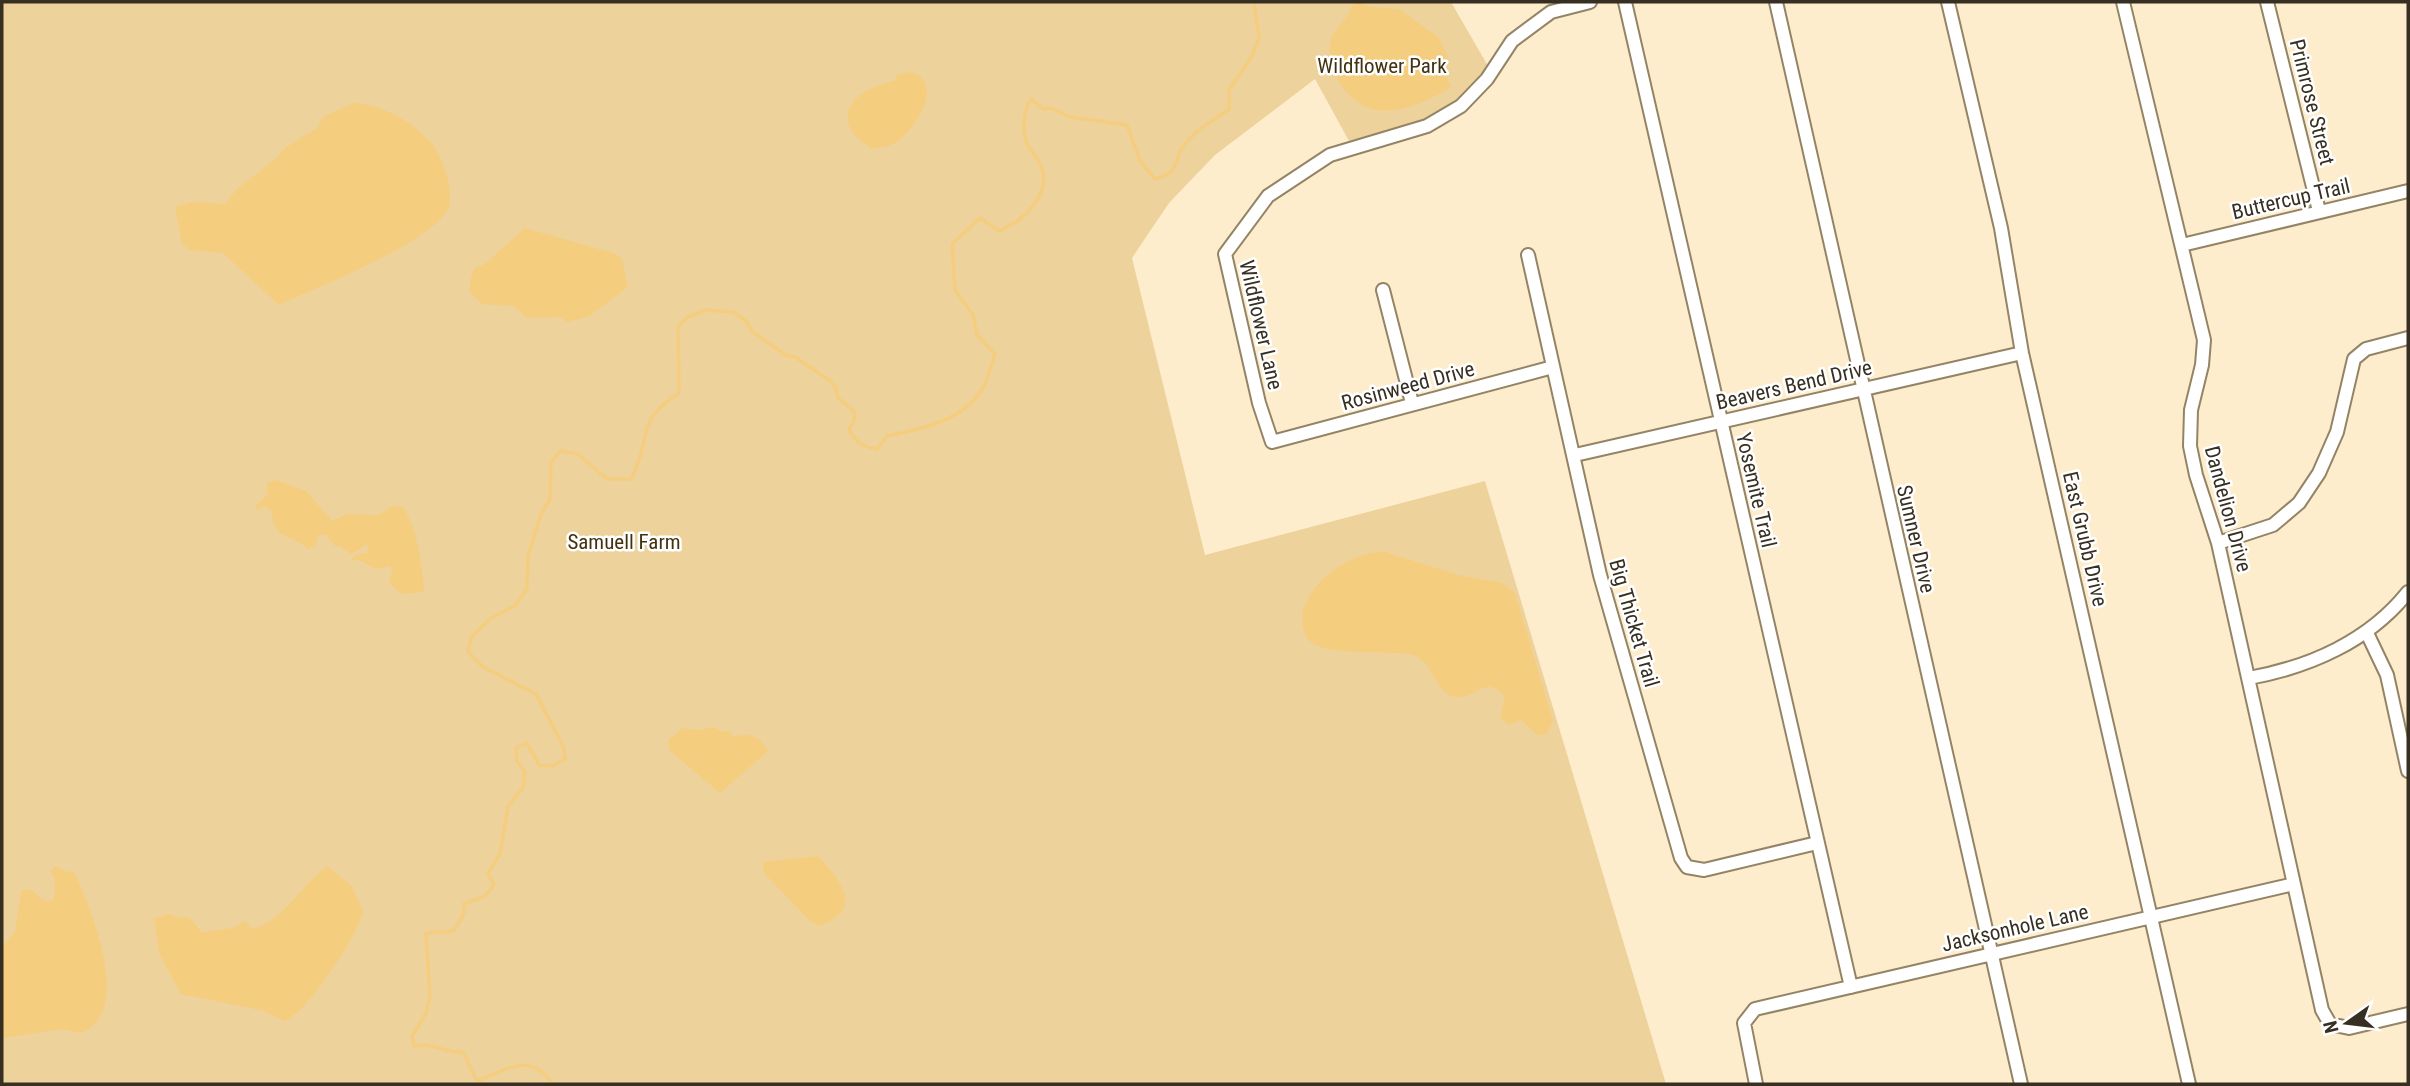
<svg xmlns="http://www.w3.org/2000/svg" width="2410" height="1086" viewBox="0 0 2410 1086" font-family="'Roboto Condensed',sans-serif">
<rect width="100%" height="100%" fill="#feedcc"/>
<!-- green -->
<path fill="#eed29b" d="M2,2H1451L1488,66C1448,121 1411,125 1349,141L1315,79L1215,155L1169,203L1132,258L1205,555L1485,481L1666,1084H2Z"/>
<!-- water -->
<path fill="#f5cd7f" d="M1356,2L1372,7L1399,9L1439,38L1448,57V81L1452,86C1434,99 1400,114 1377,110C1350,106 1327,73 1330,46C1331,33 1338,27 1345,19C1351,13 1349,7 1356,2Z
M911,72C946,83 915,128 898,141C892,146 879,148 871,149C865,142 855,139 851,130C837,100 872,86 894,81L897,75Z
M353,103C381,104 415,122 433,145C442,157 454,190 449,206C439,240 313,289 279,305L223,253L190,250L182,244L175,207L192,202L225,204L237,189L274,160L285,148L317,128L323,117Z
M525,228L616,254L622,259L628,287L588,317L566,322L562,317L527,318L514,306L482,304L470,292V281L474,268L485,264Z
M276,480L306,491L332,521L347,514L378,515L393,506L402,507C417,522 423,571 424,592L401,594L389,583L392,570L389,566L376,569L357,559L351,562L355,555L367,553L368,544L351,554L340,546L336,547L325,535H319L315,546L308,549C287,530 275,543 271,510L264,506L257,510L255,507L267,495V483Z
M1385,552L1458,575L1502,583L1515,593L1553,721L1547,734L1537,735L1521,720L1508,725L1500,717L1505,697C1485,674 1479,697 1458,697C1433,697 1437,659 1409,654C1388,651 1321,656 1309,640C1281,602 1345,549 1385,552Z
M714,727L720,731L730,732L733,737C752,732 757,735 768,751L720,793L669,750L668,740L683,728L697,730Z
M818,856C839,880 867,908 819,926L811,922L764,873L763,862Z
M55,866L67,872L74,871C90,908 135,1011 81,1033L63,1029L2,1038V947L15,932L21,891L30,889L46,902L54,900L55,878L50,872Z
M327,866L351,885L363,911C359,934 306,1015 284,1021L264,1011L181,994L159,953L154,918L170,914L178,918C190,914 194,923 201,932L233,928L245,921L252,929C284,921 301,885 327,866Z"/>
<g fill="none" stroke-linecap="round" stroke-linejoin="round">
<!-- stream -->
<path stroke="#f5cd7f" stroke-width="3.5" d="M553,1084C529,1051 509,1069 477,1081L463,1052C443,1053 434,1042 414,1046L412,1036L426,1013L430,997L426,933L454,931L464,913V904L485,896L494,885L488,873L500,854L508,807L523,787L525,772L517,761L516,748L527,743L539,765L552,766L565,759L564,748L536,694L483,667L468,652L471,637L490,619L516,605L527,588L528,556L541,514L550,499L551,463L560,451L578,454L607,479H631C653,439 633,422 679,393L678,326L688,317L706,310L733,312L745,320L752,331L785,355L795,357L829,380L835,386L838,398L854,411L855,419L849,429C855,442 863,447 877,449L887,436C918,430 962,421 981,391C988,380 991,366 995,354L977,335L973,315L955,290L952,244L980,218L999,231C1023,221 1054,194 1040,164C1037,156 1028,149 1026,141C1022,127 1024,109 1031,99L1043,109L1051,108L1070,117L1127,125L1140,161L1155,179C1183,171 1171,161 1185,144C1197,129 1214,120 1229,109V90L1251,58L1259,38L1254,2"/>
<defs>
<path id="minor" d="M1625,2L1851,987
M1776,2L2021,1084
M1948,2L2001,228L2022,353L2189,1084
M2123,2L2204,340L2202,365L2191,410L2190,446L2196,475L2218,543L2322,1010L2330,1024L2349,1028L2408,1014
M2267,2L2319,211
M2182,245L2408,191
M1528,255L1600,575L1681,858L1687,867L1704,870L1817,843
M1383,290L1412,403
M1553,367L1272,442L1259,403L1225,254L1268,196L1330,155L1427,126L1461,106L1487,79L1512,41L1551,12L1590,2
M1575,455L2022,353
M2218,543L2273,525L2299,503L2319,473L2337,432L2354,359L2366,349L2408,338
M2367,633L2387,675L2408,771
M2249,678C2310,667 2369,641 2408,592
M1756,1084L1744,1023L1755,1009L2294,884"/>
</defs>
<!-- minor casing -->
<use href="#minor" stroke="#948466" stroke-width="16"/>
<!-- minor -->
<use href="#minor" stroke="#fff" stroke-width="12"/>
</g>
<g text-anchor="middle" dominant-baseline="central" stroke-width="5" stroke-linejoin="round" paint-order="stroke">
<!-- park labels -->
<g font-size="21" fill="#42320f" stroke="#fff">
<text x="1382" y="66">Wildflower Park</text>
<text x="624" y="542">Samuell Farm</text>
</g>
<!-- street labels -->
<g font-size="21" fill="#362f22" stroke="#fff">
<text transform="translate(2312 102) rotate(76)">Primrose Street</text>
<text transform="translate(2291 199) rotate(-13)">Buttercup Trail</text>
<text transform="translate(1261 325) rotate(77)">Wildflower Lane</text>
<text transform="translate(1794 385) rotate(-13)">Beavers Bend Drive</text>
<text transform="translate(1408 386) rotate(-15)">Rosinweed Drive</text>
<text transform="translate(1756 490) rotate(77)">Yosemite Trail</text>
<text transform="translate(2228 509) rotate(75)">Dandelion Drive</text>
<text transform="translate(1916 539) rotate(77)">Sumner Drive</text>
<text transform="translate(2085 539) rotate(77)">East Grubb Drive</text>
<text transform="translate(1634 623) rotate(74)">Big Thicket Trail</text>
<text transform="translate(2015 928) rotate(-13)">Jacksonhole Lane</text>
</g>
</g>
<!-- border -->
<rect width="2410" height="1086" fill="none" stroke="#362f22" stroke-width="7"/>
<!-- north arrow -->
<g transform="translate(2347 1023) rotate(256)" stroke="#ffffff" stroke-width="5" paint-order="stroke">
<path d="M0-5L12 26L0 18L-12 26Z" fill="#362f22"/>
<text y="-10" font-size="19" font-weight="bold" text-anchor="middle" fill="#362f22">N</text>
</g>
</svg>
